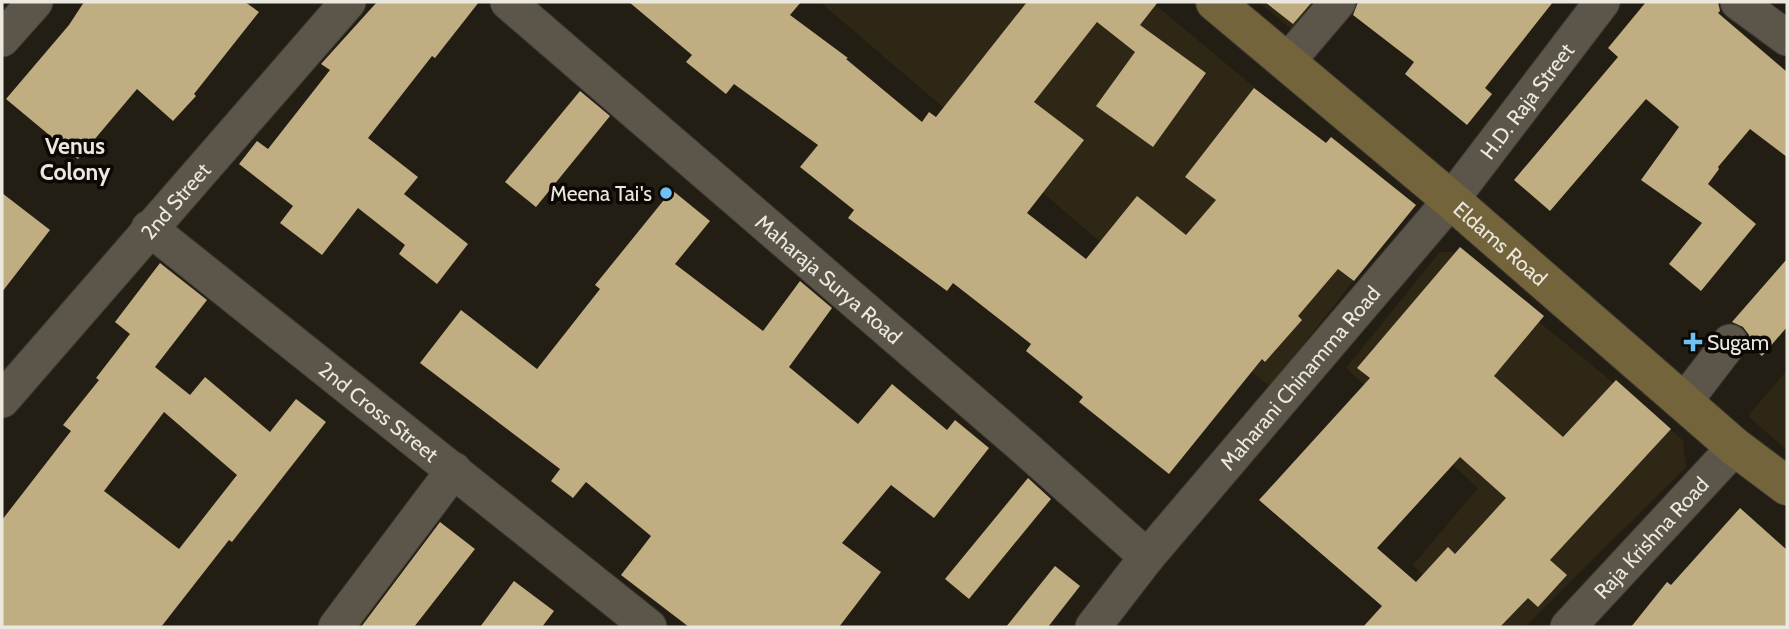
<svg xmlns="http://www.w3.org/2000/svg" width="1789" height="629" viewBox="0 0 1789 629" font-family="Cabin,sans-serif">
<rect width="100%" height="100%" fill="#231e13"/>
<!-- built -->
<path fill="#2e2716" d="M820,2H1152L1387,198L1397,225L1270,387Z
M1258,2H1319L1295,32Z
M1440,252H1454L1683,440L1686,467L1525,627H1477L1413,565L1478,488L1346,368Z
M1787,370V450L1748,416Z"/>
<!-- building -->
<path fill="#c1ad82" fill-rule="evenodd" d="M84,2H245L259,12L194,94L196,96L173,121L137,89L78,159L6,99L69,25Z
M377,2H479L435,58L432,56L368,138L418,177L404,194L468,244L437,284L399,254L405,245L358,208L322,255L280,223L293,206L239,164L257,141L268,149L330,70L321,64Z
M629,2H801L790,15L848,58L846,59L922,122L929,112L936,117L1027,2H1158L1140,25L1206,73L1153,147L1096,106L1135,52L1097,22L1034,102L1084,140L1027,213L1086,259L1137,196L1186,235L1216,200L1185,177L1254,88L1326,143L1331,137L1416,205L1354,281L1338,269L1298,316L1302,320L1265,362L1262,359L1169,474L1079,402L1083,397L1026,351L1031,344L953,283L947,291L848,218L854,210L800,167L818,145L734,84L726,94L686,62L692,55Z
M1265,2H1312L1293,24Z
M1358,2H1553L1485,88L1492,94L1467,125L1405,74L1414,62L1353,15Z
M1646,2H1718L1720,11L1718,13L1787,72V157L1750,129L1718,167L1719,169L1708,184L1756,224L1701,291L1669,264L1702,223L1641,180L1679,127L1646,99L1550,211L1514,180L1618,57L1608,48Z
M580,91L610,116L536,207L505,182Z
M672,190L710,221L675,264L763,331L800,281L832,308L789,367L858,424L892,384L947,430L955,420L989,448L934,518L891,485L842,543L881,572L839,627H689L621,575L651,536L586,482L573,498L551,481L560,469L420,363L461,310L537,369L600,289L595,285Z
M2,193L50,230L2,292Z
M1460,247L1544,316L1494,376L1563,437L1616,380L1671,429L1550,560L1567,575L1538,607L1528,598L1500,627H1363L1382,606L1259,500L1370,378L1357,368ZM1460,457L1506,498L1455,554L1448,547L1416,582L1377,548Z
M1787,259V327L1762,356L1750,345L1749,335L1743,327L1732,322Z
M160,263L207,300L155,367L190,395L205,377L270,432L296,399L326,422L232,542L229,540L161,627H2V520L71,431L63,425L99,380L96,378L130,334L115,322ZM164,412L237,475L179,549L104,491Z
M1028,478L1051,499L969,599L945,579Z
M1740,508L1787,550V627H1631L1667,582L1671,585Z
M440,522L475,549L414,627H361Z
M1055,566L1080,586L1048,627H1006Z
M514,581L554,611L542,627H480Z"/>
<g fill="none" stroke-linecap="round" stroke-linejoin="round">
<defs>
<g id="street">
<path id="s1" d="M508,2L1025,448L1147,557"/>
<path d="M1738,2L1787,38"/>
<path d="M2,39L35,2"/>
<path d="M1287,62L1338,2"/>
<path id="s2" d="M149,228L649,627"/>
<path id="s3" d="M2,400L348,2"/>
<path d="M1684,402L1730,342"/>
<path d="M336,627L454,470"/>
<path id="s4" d="M1093,627L1147,557L1451,200L1602,2"/>
<path id="s5" d="M1568,627L1735,447"/>
</g>
<g id="secondary">
<path id="s6" d="M1215,2L1451,200L1735,447L1787,486"/>
</g>
</defs>
<!-- street casing -->
<use href="#street" stroke="#3d3933" stroke-width="37"/>
<!-- secondary casing -->
<use href="#secondary" stroke="#3d3933" stroke-width="40"/>
<!-- street -->
<use href="#street" stroke="#5c564a" stroke-width="35"/>
<!-- secondary -->
<use href="#secondary" stroke="#74643b" stroke-width="38"/>
</g>
<!-- markers -->
<g fill="#6ec2f3" stroke="#0b0805" stroke-width="2.5">
<circle cx="666" cy="193" r="7"/>
<path d="M1689.5 331.5h7v7h7v7h-7v7h-7v-7h-7v-7h7z"/>
</g>
<g text-anchor="middle" dominant-baseline="central" stroke-width="7" stroke-linejoin="round" paint-order="stroke">
<!-- street labels -->
<g font-size="21" fill="#ebe8e0" stroke="#0b0805">
<text stroke="none"><textPath href="#s4" startOffset="682">H.D. Raja Street</textPath></text>
<text stroke="none"><textPath href="#s3" startOffset="264">2nd Street</textPath></text>
<text stroke="none"><textPath href="#s6" startOffset="374">Eldams Road</textPath></text>
<text stroke="none"><textPath href="#s1" startOffset="424">Maharaja Surya Road</textPath></text>
<text stroke="none"><textPath href="#s4" startOffset="324">Maharani Chinamma Road</textPath></text>
<text stroke="none"><textPath href="#s2" startOffset="294">2nd Cross Street</textPath></text>
<text stroke="none"><textPath href="#s5" startOffset="122">Raja Krishna Road</textPath></text>
</g>
<!-- poi labels -->
<g font-size="21" fill="#ebe8e0" stroke="#0b0805" text-anchor="end">
<text x="652" y="193">Meena Tai's</text>
<text x="1707" y="342" text-anchor="start">Sugam</text>
</g>
<!-- neighbourhood labels -->
<g font-size="23" font-weight="bold" fill="#ebe8e0" stroke="#0b0805">
<text x="75" y="146">Venus<tspan x="75" dy="26">Colony</tspan></text>
</g>
</g>
<!-- border -->
<rect width="1789" height="629" fill="none" stroke="#ebe8e0" stroke-width="7"/>
</svg>
